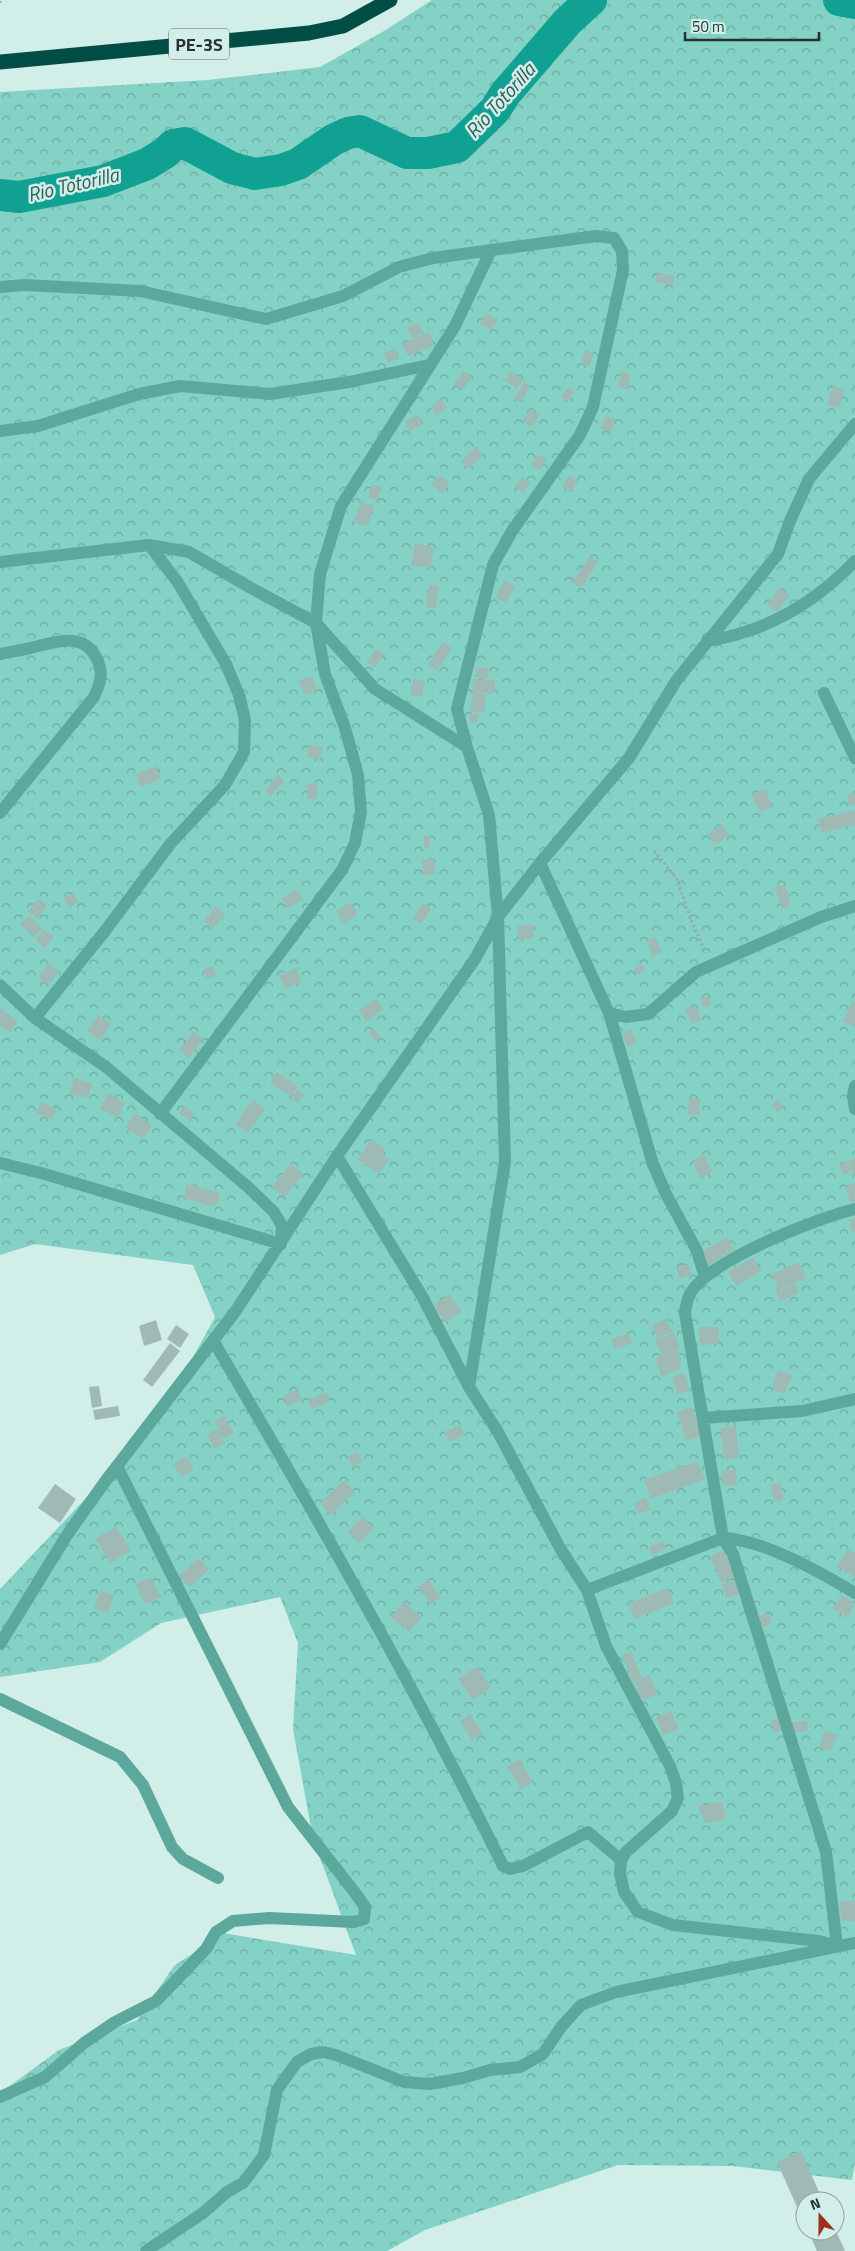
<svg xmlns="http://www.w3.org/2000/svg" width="855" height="2251" viewBox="0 0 855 2251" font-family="'Titillium Web',sans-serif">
<defs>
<pattern id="forest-crowns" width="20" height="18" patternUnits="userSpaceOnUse" patternTransform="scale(1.25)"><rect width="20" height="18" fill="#84d2c5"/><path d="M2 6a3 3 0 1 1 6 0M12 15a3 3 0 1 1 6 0" fill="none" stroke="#6caba0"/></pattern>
</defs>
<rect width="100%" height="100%" fill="#d1eee8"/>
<!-- forest -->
<path fill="url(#forest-crowns)" d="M432,0H855V2163L852,2180L733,2166L618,2165L425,2230L387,2251H0V2093L59,2050L137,2020L174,1966L223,1933L356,1955L313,1839L293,1729L298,1643L280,1597L161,1623L100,1662L0,1677V1589L157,1423L215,1317L193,1265L35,1244L0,1255V92L208,80L320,67L384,31Z"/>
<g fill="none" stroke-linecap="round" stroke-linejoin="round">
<!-- river -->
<path stroke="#11a192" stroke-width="32" d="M839,0L855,3
M0,195L19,197L103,181L147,164L165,153L173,145L185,143L232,168L255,174L281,170L298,164L333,140L348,133L360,131L407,153H428L457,147L495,110L505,94L567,22L591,0"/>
</g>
<!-- building -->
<path fill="#9fbab5" d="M658,272L675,277L672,286L655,281Z
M486,313L498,320L492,330L480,324Z
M418,323L423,333L412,338L407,328Z
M429,332L434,345L408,356L402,344Z
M395,349L399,359L388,363L384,353Z
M585,350L594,353L590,366L581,364Z
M464,371L472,378L462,390L454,383Z
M511,371L523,380L517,389L504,380Z
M621,372L631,374L628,390L617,387Z
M524,382L530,386L521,403L514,399Z
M833,386L845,390L839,408L827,405Z
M569,387L575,392L567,402L561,396Z
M441,399L447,408L436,416L430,407Z
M531,409L540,416L531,427L522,421Z
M418,415L423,425L409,431L405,421Z
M606,416L615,419L611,432L601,429Z
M475,447L483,454L469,469L461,462Z
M539,454L547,460L539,470L531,464Z
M438,475L450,482L443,493L431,485Z
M569,475L578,481L571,492L562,486Z
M522,477L531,483L524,492L515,486Z
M372,484L382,488L377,501L368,497Z
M361,502L374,506L368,526L354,522Z
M415,543L434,547L430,568L411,565Z
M590,556L599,561L581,588L572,582Z
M504,580L515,586L506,603L495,597Z
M429,585L439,586L436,608L426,607Z
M780,588L790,595L777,612L767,604Z
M443,642L452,648L437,670L428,664Z
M376,649L384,654L375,668L367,662Z
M476,667L489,668L488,678L475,677Z
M312,676L317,691L304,695L299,680Z
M413,679L425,681L422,697L410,695Z
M473,679L495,680L494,693L472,692Z
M472,693L486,694L484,713L470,711Z
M470,713L479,714L477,723L469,722Z
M309,745L323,747L320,760L307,757Z
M157,766L161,779L140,787L136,774Z
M278,775L284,781L271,796L265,790Z
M308,783H318L317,799H307Z
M765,789L773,807L760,812L752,795Z
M848,794H855V805H848Z
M855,810V825L821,833L818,819Z
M723,824L729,836L714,845L708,833Z
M424,836H430V848L424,847Z
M422,859H434L435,874L423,875Z
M786,885L791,905L781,908L775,887Z
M297,889L303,899L287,908L282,898Z
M73,893L79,902L69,907L64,898Z
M38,899L47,905L38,919L28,912Z
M350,902L358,915L343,924L336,911Z
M423,903L431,909L421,924L413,918Z
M216,906L225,914L213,928L204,921Z
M29,915L42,929L33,937L20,924Z
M533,924L534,938L519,940L517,926Z
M43,929L54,936L45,948L35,940Z
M656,937L661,952L652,956L647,940Z
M49,964L59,972L48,985L38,977Z
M644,965L646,971L636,975L634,968Z
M213,966L216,976L206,979L203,969Z
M296,968L302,982L285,989L279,975Z
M709,996L711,1006L703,1008L701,998Z
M376,999L384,1009L366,1021L359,1010Z
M852,1001L855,1002V1027L843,1021Z
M695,1005L702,1020L692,1024L685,1009Z
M0,1008L18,1021L10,1032L0,1025Z
M98,1015L111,1024L100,1040L87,1031Z
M375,1029L380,1037L374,1041L369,1032Z
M631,1029L636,1042L627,1046L622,1033Z
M194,1031L204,1039L189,1058L179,1050Z
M277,1072L298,1087L291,1097L270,1082Z
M74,1078L92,1083L88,1098L70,1094Z
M297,1090L304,1095L298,1103L292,1099Z
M108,1093L125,1103L117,1118L100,1108Z
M689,1098L700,1099L699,1115H688Z
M253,1100L265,1109L248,1133L235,1124Z
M779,1100L783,1108L777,1112L772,1104Z
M41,1102L57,1109L52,1120L36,1113Z
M184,1106L195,1114L190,1121L179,1113Z
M135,1113L152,1125L143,1139L125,1127Z
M371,1139L385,1149L371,1169L358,1160Z
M382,1154L389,1159L379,1173L372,1169Z
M704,1154L712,1172L700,1178L692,1160Z
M855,1158V1176L848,1161Z
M847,1161L852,1171L843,1175L839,1165Z
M290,1164L303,1174L285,1197L272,1187Z
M855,1183V1201L851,1203L845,1187Z
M187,1184L220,1193L216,1207L183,1198Z
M855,1218V1231L852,1232L849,1220Z
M727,1237L734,1250L709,1265L701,1252Z
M753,1257L761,1271L736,1286L728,1272Z
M799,1262L806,1278L779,1290L772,1274Z
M688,1263L692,1274L681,1279L676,1268Z
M796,1284L799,1293L780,1301L776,1292Z
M449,1294L461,1311L446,1323L433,1305Z
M667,1319L672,1332L657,1338L652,1325Z
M156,1320L162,1340L144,1346L139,1326Z
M176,1325L189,1334L180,1348L167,1339Z
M699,1327H718L719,1344L700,1345Z
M628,1333L632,1343L615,1349L612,1339Z
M674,1333L680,1348L666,1354L677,1350L681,1359L680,1369L661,1377L656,1358L661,1356L655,1340Z
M170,1343L180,1351L152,1387L143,1380Z
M778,1370L792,1375L785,1394L772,1389Z
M684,1373L690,1391L677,1394L672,1377Z
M99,1386L102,1406L92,1408L89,1387Z
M297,1389L302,1400L287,1406L283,1395Z
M327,1392L330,1402L312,1409L308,1400Z
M118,1406L120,1416L95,1420L93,1410Z
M692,1407L702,1436L686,1441L677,1412Z
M225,1416L234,1434L224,1439L215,1421Z
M460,1425L464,1435L449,1442L444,1432Z
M736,1426L739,1457L724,1460L720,1428Z
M218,1429L225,1443L214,1449L207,1435Z
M357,1452L362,1462L352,1466L348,1456Z
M185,1456L194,1469L182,1477L173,1465Z
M697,1461L705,1479L651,1499L644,1480Z
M736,1469L737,1485L723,1486L722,1471Z
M344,1480L355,1492L331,1515L320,1503Z
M781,1483L783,1500L774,1501L771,1484Z
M55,1484L76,1499L60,1523L38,1508Z
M646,1498L651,1509L638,1514L634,1504Z
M363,1517L374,1529L359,1543L348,1531Z
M116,1527L131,1550L111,1563L96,1539Z
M663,1541L666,1549L652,1555L649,1547Z
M727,1549L737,1576L721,1583L710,1556Z
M848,1549L855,1553V1577L837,1567Z
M198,1558L209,1569L190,1587L179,1576Z
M151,1577L161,1597L145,1604L136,1584Z
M428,1580L441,1597L431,1604L418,1587Z
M736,1580L740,1594L726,1598L722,1584Z
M668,1588L674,1603L635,1619L628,1604Z
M100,1591L114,1595L108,1613L94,1608Z
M842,1595L855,1604L847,1618L833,1608Z
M404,1602L422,1617L409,1632L391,1617Z
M768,1613L772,1624L763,1628L759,1616Z
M631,1651L642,1678L633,1682L622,1655Z
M477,1666L491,1688L473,1700L458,1679Z
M649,1675L658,1694L644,1700L642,1697L638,1699L634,1690L638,1688L635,1682Z
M671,1711L679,1729L663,1735L656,1718Z
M470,1714L483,1733L472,1740L460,1721Z
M781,1718L785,1729L775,1733L771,1721Z
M807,1721L808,1731L793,1732L792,1722Z
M825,1731L837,1735L831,1751L819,1747Z
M520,1759L533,1782L521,1789L507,1766Z
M722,1802L726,1820L705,1823L698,1806Z
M840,1901H855V1921H841Z
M801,2151L823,2201H805V2225L777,2162Z
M808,2231H836L845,2251H817Z"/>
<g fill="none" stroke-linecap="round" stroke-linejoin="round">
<!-- path -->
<path stroke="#96aca8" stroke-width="3" stroke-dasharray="2.5 2.5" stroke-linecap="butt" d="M0,1V3
M654,851L677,879L691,920L706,953"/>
<!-- street -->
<path stroke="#5da89c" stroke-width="12" d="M0,287L25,285L140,291L266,319L343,296L399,267L433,258L596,236L614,238L622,251L623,270L593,407L580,435L512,531L493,565L457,709L467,747L489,815L498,917L475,959L337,1156L235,1312L104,1483L67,1535L0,1644
M0,431L38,426L139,394L180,386L270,394L349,382L429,365
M0,562L149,545L189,552L251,588L316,623L375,689L467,747
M707,641C765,632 815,603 855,561
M0,654C11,652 23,650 34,647C56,642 83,632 96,657C104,672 101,682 94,697L0,813
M824,693L855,758
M540,863L609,1013L653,1164L666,1194L697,1251L705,1277
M0,985L35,1018L106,1067L248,1187L274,1212L282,1226L281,1241
M609,1013L626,1017L648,1014L696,972L821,917L855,906
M35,1018L105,931L171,843L225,785L244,752L245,720L239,695L226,664L177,581L149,545
M855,1086L853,1096L855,1109
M160,1114L342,870L355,843L361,812L358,775L345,728L325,674L316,623L320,574L341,506L455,326L491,250
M337,1156L422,1296L469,1387L498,1432L560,1548L587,1590L606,1646L670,1766L676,1783L678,1798L672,1811L626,1852L621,1860L620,1873L624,1892L638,1912L673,1925L819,1941L837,1946L826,1852L733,1554L723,1538L685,1313C686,1307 687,1299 690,1294C709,1260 817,1218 855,1209
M0,1163L41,1173L281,1244
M214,1342C315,1514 415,1687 503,1866L510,1869L523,1866L588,1832L621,1860
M469,1387L505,1162L498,917L540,863L629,758L676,681L778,554L790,521L809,479L855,424
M703,1418L802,1411L855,1399
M587,1590L723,1538C764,1540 820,1572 855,1593
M0,1699L120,1757L143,1785L172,1847L183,1859L218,1878
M0,2097L45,2077L84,2043L115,2022L156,2001L206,1949L216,1932L233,1921L269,1918L354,1922L364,1919L365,1907L356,1894L288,1807L117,1466
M146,2251L203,2213L227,2192L243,2183L250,2174L264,2155L277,2090L297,2062L311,2054L323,2052L336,2055L404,2082L430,2084L463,2078L490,2070L520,2067L543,2054L561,2027L581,2005L616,1992L855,1943"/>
<!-- highway -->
<path stroke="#004e45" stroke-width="15" d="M0,62L309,33L343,26L390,0"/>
</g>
<g text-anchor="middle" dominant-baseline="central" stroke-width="5" stroke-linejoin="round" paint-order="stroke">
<!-- shield labels -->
<rect fill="#d1eee8" stroke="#5a6a67" stroke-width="1" x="169" y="28.5" width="60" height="31" rx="4"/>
<g font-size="18" font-weight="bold" fill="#273230">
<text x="199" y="44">PE-3S</text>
</g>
<!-- water labels -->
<g font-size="20" font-style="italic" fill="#2d6058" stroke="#d1eee8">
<text transform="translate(500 100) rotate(-48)">Rio Totorilla</text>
<text transform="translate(73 184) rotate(-13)">Rio Totorilla</text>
</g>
</g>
<!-- north arrow -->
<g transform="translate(820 2216) rotate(339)"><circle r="24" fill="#d1eee8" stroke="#8da39e"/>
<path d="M0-4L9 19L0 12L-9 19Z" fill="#9b321e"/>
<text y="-8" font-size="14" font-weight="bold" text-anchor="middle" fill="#273230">N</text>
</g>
<!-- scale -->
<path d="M685 32v8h134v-8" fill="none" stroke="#273230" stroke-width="2.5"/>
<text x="692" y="32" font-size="15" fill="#273230" stroke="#d1eee8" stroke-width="4" paint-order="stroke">50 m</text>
</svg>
